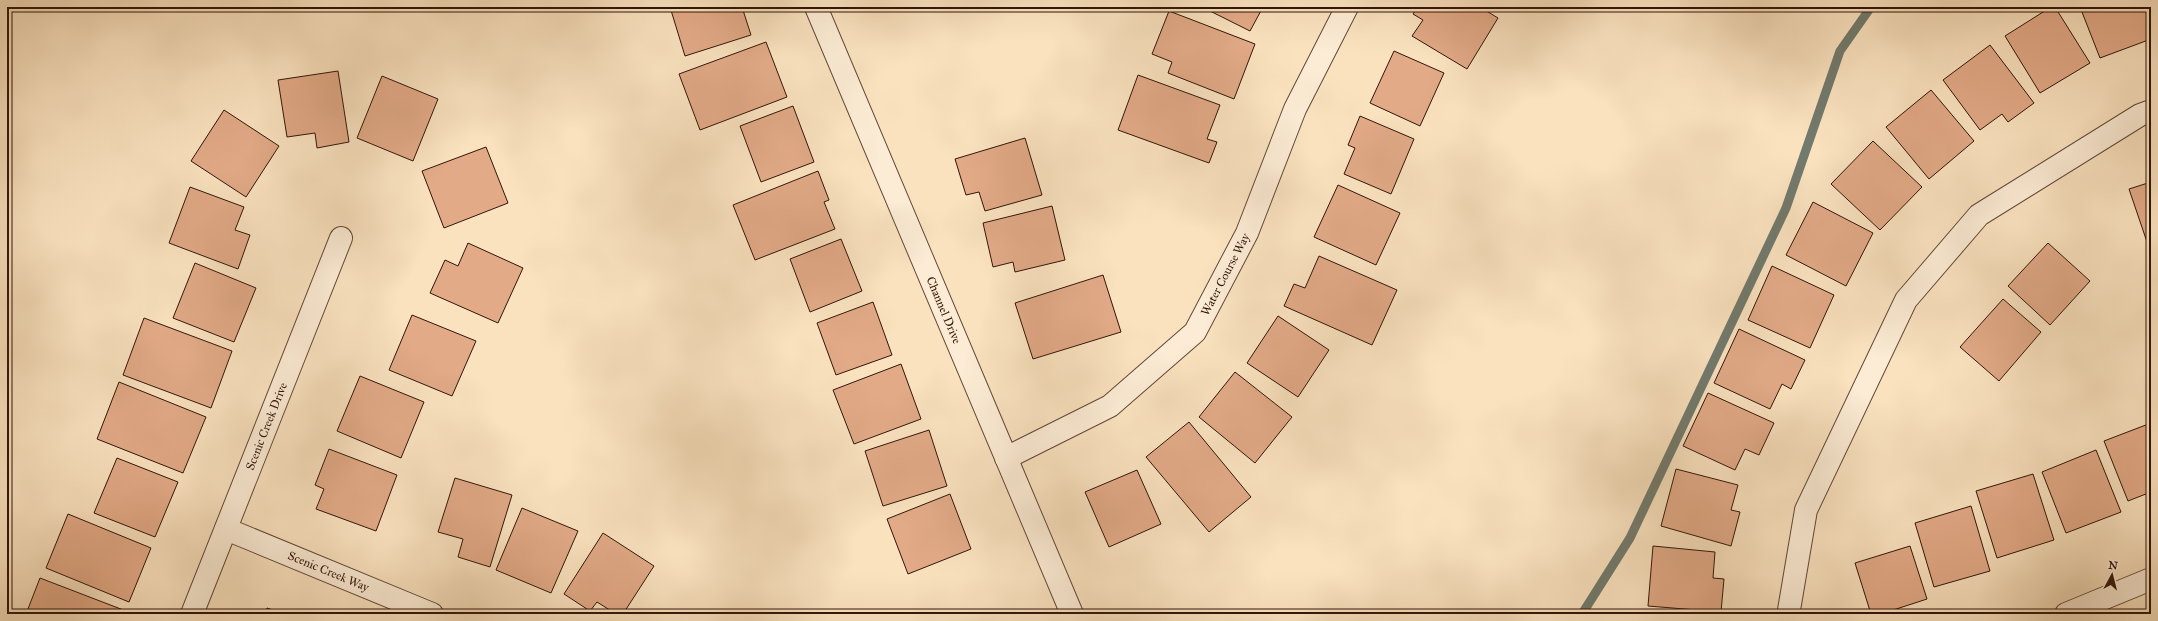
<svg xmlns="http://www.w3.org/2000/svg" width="2158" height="621" viewBox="0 0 2158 621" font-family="'IM FELL Great Primer',serif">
<rect width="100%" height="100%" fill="#fae2bf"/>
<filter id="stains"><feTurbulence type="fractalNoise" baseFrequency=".005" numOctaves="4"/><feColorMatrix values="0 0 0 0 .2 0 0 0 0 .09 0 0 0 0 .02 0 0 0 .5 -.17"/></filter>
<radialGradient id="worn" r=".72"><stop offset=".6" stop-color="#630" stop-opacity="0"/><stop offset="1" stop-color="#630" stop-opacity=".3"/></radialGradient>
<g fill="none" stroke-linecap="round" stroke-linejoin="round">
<!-- stream -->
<path stroke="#727a6d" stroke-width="9" d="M1582,614L1630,538L1786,208L1840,51L1871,7"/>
</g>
<!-- building -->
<path fill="#e2aa87" stroke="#311509" d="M670,7H742L751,35L685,56Z
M1202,7H1263L1250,31Z
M1418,7H1480L1498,18L1467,69L1412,36L1423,20L1413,14Z
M2051,7H2055L2090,63L2040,93L2005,36Z
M2080,7H2145L2151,24V39L2100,58Z
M1169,11L1255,44L1234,99L1168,73L1172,62L1152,54Z
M766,42L787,97L700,130L679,74Z
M1990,45L2034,103L2008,122L2002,114L1980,130L1943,80Z
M1394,51L1444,73L1420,126L1370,103Z
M338,71L349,142L317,148L315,133L287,137L278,80Z
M1138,75L1220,105L1207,139L1217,142L1209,163L1118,130Z
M382,76L438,99L413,161L357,138Z
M1931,90L1974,141L1929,179L1886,127Z
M793,106L814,162L761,182L740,126Z
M224,110L279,146L246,197L191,161Z
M1360,116L1414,139L1391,194L1344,174L1355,148L1348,145Z
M1025,138L1042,195L985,211L979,192L966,195L955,159Z
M1873,141L1922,187L1880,230L1831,184Z
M486,147L508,203L444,228L422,171Z
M818,171L829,200L824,202L835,229L755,260L733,205Z
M2151,182V245H2148L2129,189Z
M1338,185L1400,213L1376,265L1314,237Z
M190,187L244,207L235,230L250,235L238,269L169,243Z
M1813,202L1873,233L1846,286L1786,255Z
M1052,206L1065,260L1015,272L1013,262L993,267L983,223Z
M841,239L862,291L810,312L790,259Z
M468,243L523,268L498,323L430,293L445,260L458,266Z
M2048,243L2090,281L2050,325L2008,286Z
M1319,256L1397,290L1372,345L1284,306L1294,284L1305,288Z
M195,263L256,288L234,342L173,318Z
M1772,266L1834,295L1810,348L1748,320Z
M1103,275L1121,332L1033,359L1015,303Z
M2003,299L2041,332L1999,381L1960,347Z
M873,302L892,355L836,375L817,323Z
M412,315L476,341L452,396L389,370Z
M1278,316L1329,350L1298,397L1247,363Z
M144,318L232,351L211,408L123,375Z
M1739,329L1805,360L1791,389L1782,384L1770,409L1714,383Z
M901,364L921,419L854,444L833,390Z
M1235,372L1292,417L1255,463L1199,417Z
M360,376L424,402L401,458L337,431Z
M119,382L206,417L183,473L97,439Z
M1708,393L1774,423L1759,455L1745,449L1735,470L1683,446Z
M1189,422L1251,497L1209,532L1146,457Z
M2151,423V492L2128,501L2104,441Z
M929,430L947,486L883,506L865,451Z
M329,449L397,475L376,531L316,509L324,489L315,485Z
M2096,450L2121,512L2066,533L2042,472Z
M117,458L178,482L155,537L94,513Z
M1676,469L1738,485L1731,510L1740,512L1731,546L1661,526Z
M1137,470L1161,524L1109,547L1085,492Z
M2033,474L2054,540L1997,558L1976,491Z
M455,478L512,495L490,567L458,557L463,539L438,532Z
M950,494L971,549L908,574L887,519Z
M1971,506L1990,571L1934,587L1915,523Z
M522,508L578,531L551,593L496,570Z
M68,514L151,548L129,602L46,568Z
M603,533L654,566L623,614H616L597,602L590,611L564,594Z
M1653,546L1715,552L1713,578L1724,579L1721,612L1648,606Z
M1910,546L1927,599L1881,614H1871L1855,563Z
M40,578L126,611L125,614H26Z
M267,608L284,614H265Z"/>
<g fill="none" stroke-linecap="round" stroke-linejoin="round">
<defs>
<g id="minor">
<path id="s1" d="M816,7L1072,614"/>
<path id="s2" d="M1006,458L1110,406L1195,332L1247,233L1295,109L1347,7"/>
<path id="s3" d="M226,529L432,614"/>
<path id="s4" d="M192,614L341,238"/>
<path d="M1790,614L1789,610L1806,510L1906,300L1979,215L2140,115L2151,111"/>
<path d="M2066,614L2151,579"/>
</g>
</defs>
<!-- minor casing -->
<use href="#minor" stroke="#634836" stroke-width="24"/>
<!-- minor -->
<use href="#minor" stroke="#fcecd5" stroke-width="22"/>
</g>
<g text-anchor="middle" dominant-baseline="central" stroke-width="3" stroke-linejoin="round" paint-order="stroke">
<!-- street labels -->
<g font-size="12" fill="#311509" stroke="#fcecd5">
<text stroke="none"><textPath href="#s2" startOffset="294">Water Course Way</textPath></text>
<text stroke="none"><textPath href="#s1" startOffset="329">Channel Drive</textPath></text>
<text stroke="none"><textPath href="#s4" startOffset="202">Scenic Creek Drive</textPath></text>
<text stroke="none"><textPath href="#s3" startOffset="111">Scenic Creek Way</textPath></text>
</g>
</g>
<!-- margin -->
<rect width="2158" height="621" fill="none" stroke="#fae2bf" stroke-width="24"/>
<rect x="8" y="8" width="2142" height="605" fill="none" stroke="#311509" stroke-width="2"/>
<rect x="12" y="12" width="2134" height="597" fill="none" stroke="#311509"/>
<!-- north arrow -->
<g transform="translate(2112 575) rotate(7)" stroke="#fcecd5" stroke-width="3" paint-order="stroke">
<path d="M0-3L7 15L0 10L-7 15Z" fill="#311509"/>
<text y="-6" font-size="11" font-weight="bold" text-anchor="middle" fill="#311509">N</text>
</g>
<rect width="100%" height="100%" filter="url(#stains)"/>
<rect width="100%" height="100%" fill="url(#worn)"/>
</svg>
